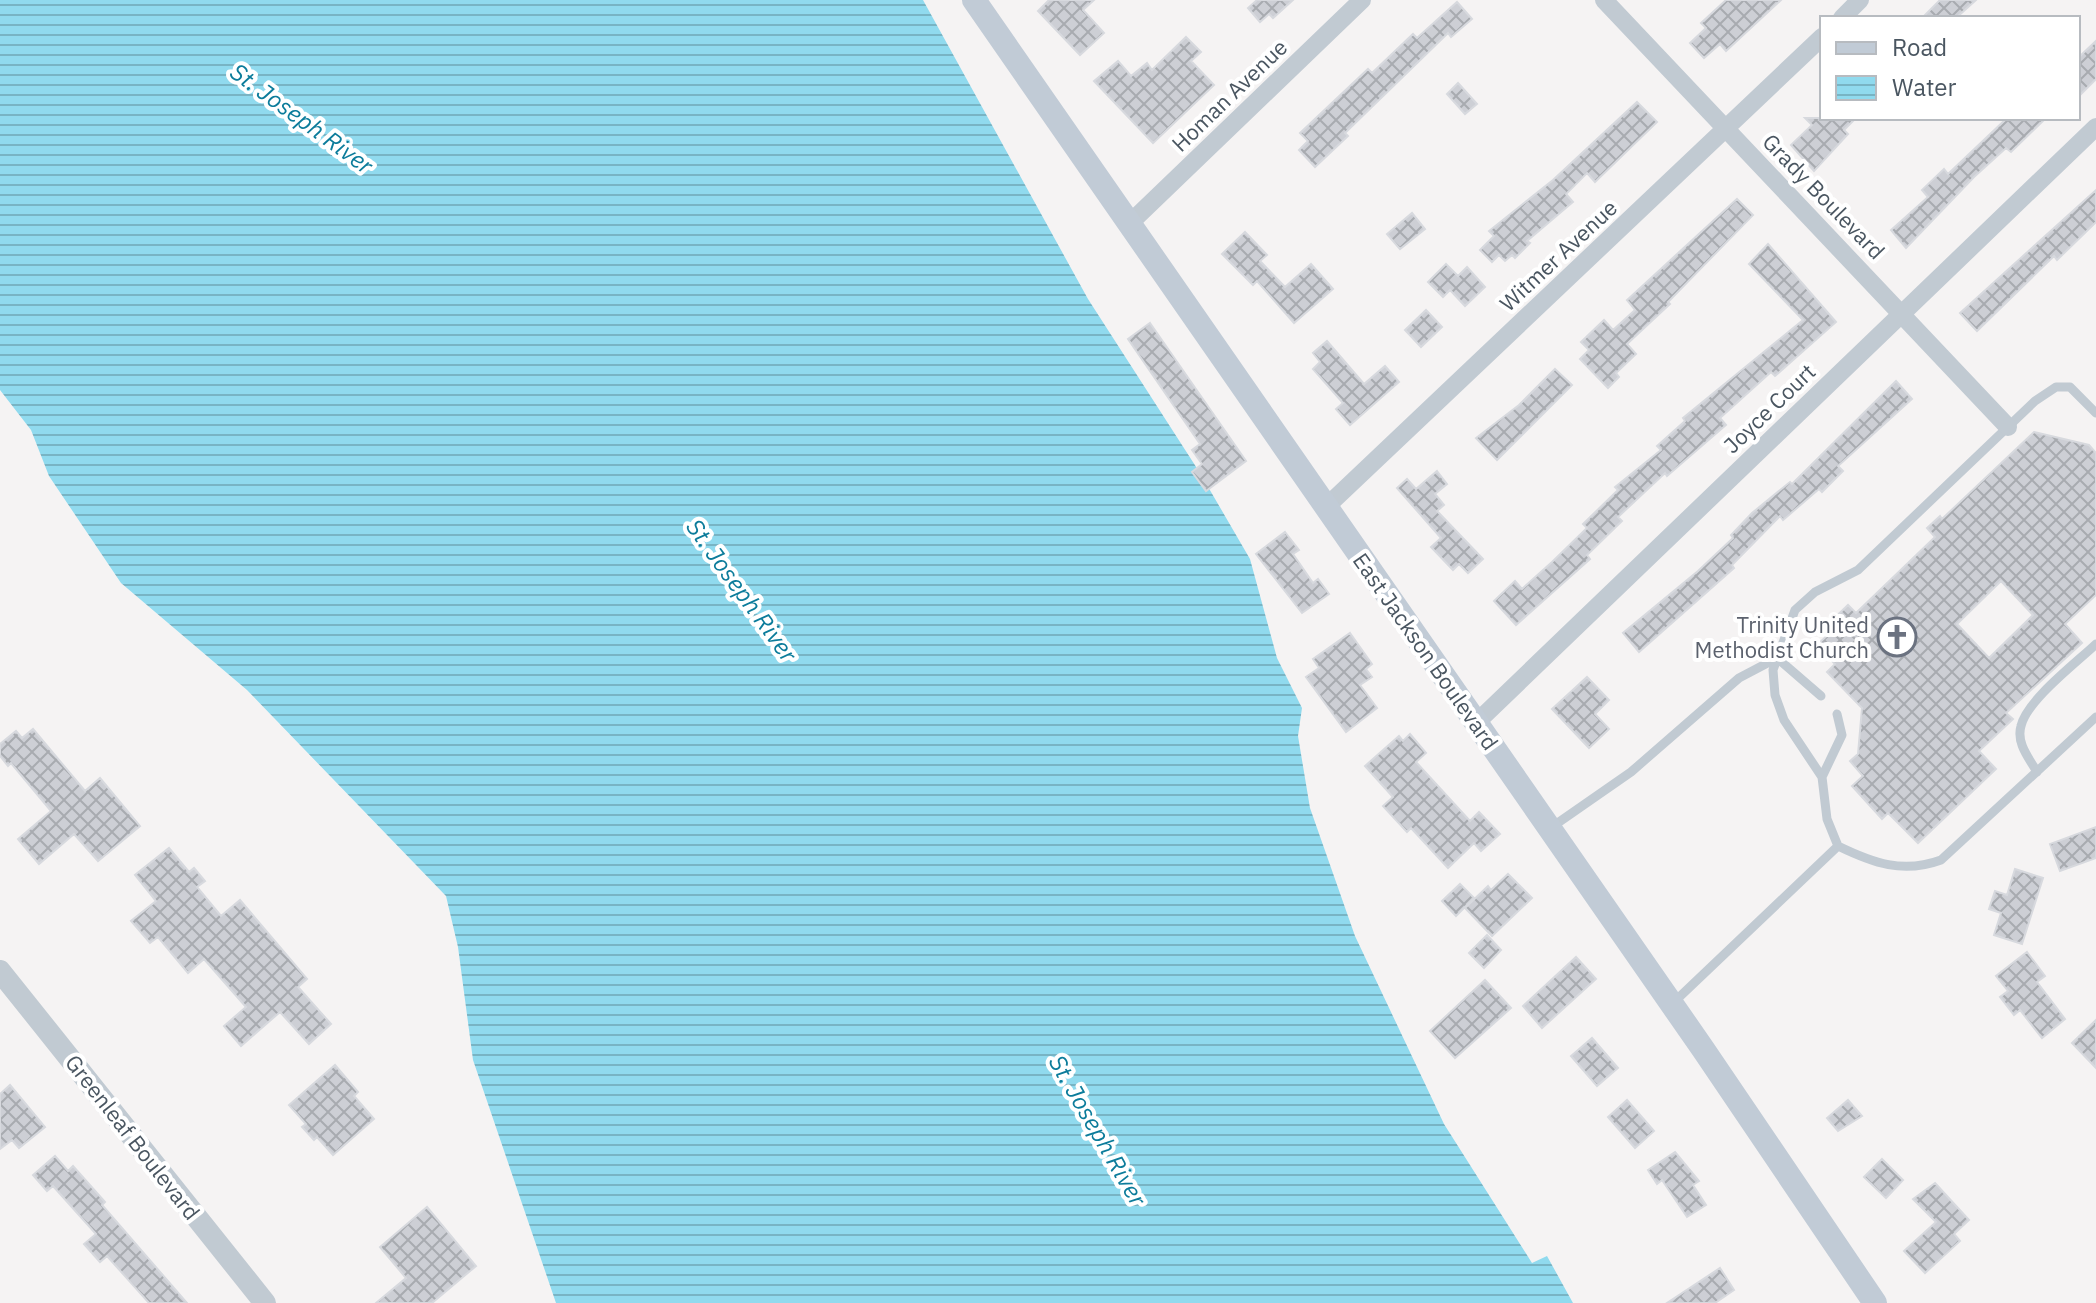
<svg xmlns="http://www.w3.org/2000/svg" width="2096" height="1303" viewBox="0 0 2096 1303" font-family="'IBM Plex Sans',sans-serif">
<defs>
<pattern id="water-rules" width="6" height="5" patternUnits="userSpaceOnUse" patternTransform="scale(2)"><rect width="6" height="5" fill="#90daee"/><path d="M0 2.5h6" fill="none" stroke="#78b4c4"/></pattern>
<pattern id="building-cross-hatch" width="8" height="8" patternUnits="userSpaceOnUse" patternTransform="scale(2)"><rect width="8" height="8" fill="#cdcfd5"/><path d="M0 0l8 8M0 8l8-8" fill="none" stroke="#a8abb0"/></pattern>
</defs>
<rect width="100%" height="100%" fill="#f5f3f3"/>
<!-- water -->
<path fill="url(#water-rules)" d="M0,0H923L1088,299L1200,473L1250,559L1277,658L1302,708L1298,736L1310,808L1355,936L1444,1124L1532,1263L1547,1256L1573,1303H556L473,1060L458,947L446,896L247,690L121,583L49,476L31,430L0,390Z"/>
<!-- building -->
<path fill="url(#building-cross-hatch)" stroke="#d7d9de" stroke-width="2" fill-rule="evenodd" d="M1049,0H1094L1083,10L1104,33L1080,55L1038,11Z
M1257,0H1293L1273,18L1269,14L1260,22L1248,8Z
M1726,0H1781L1726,51L1720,44L1704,58L1690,43L1706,28L1701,23Z
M1940,0H1976L1956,18H1922Z
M1457,2L1472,19L1451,37L1448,33L1345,133L1348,136L1315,167L1299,150L1308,141L1300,133L1368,69L1372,73L1413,34L1417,38Z
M1186,37L1201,52L1191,61L1214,85L1153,143L1094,81L1118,61L1131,76L1147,63L1152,70Z
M2096,41V79L2078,97V58Z
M1458,83L1477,104L1465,114L1447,94Z
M1637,102L1657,122L1595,182L1587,173L1566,194L1573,202L1527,241L1530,243L1515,258L1512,255L1505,261L1499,255L1492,262L1480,250L1494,236L1489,231L1553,180Z
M1805,118H1856L1844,130L1848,134L1814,171L1791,145L1812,125Z
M2007,118H2046L2011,152L2006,148L1974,177L1906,248L1891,230L1928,197L1922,190L1944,169L1948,174Z
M2096,190V222L2057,260L2054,256L1977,331L1960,313Z
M1737,199L1753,215L1668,302L1670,304L1627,344L1636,354L1616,373L1619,377L1608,388L1580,359L1589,350L1581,342L1604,320L1613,330L1635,310L1627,300Z
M1412,213L1425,229L1400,249L1387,234Z
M1245,232L1267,255L1260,261L1285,287L1311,264L1333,289L1294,323L1257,281L1253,285L1222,254Z
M1768,244L1836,322L1775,376L1771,372L1720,418L1726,425L1667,476L1665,473L1618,517L1622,521L1587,555L1590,559L1516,625L1494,601L1515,581L1522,589L1552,562L1587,528L1583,524L1618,490L1615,487L1661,450L1657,446L1685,421L1683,418L1803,320L1749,264Z
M1446,264L1458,276L1467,267L1485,287L1465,306L1450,290L1443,297L1428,282Z
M1426,310L1442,327L1421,347L1405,330Z
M1150,323L1246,461L1206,491L1192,472L1202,464L1192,450L1200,444L1128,339Z
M1327,341L1364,384L1385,366L1399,382L1350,425L1336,409L1343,403L1313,369L1320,362L1313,353Z
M1555,369L1572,385L1497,460L1476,438L1519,405Z
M1896,381L1912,399L1838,466L1843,471L1822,492L1819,489L1783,520L1780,516L1732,565L1734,568L1639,652L1623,633L1698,571L1733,538L1731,535L1752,513L1790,482L1792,484Z
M2034,432L2089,445L2096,453V595L2065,624L2082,643L2006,713L2013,719L1979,751L1996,769L1918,843L1888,813L1882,819L1852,786L1863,776L1850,761L1858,754L1862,708L1827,672L1835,664L1817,645L1831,632L1826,626L1848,605L1856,613L1935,537L1927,528L1940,516L1942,519ZM2001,581L2033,615L1989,658L1957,624Z
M1437,471L1447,484L1435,494L1444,505L1437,511L1483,559L1468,573L1459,564L1453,570L1431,547L1441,538L1397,488L1407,479L1416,489Z
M1285,532L1299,550L1293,554L1313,583L1318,579L1329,594L1302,613L1256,554Z
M1350,633L1372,664L1366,669L1372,677L1360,685L1377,708L1346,732L1306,677L1319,668L1313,659Z
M1587,677L1609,700L1595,714L1609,729L1589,748L1552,709Z
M33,729L85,791L100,778L140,826L98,861L74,834L39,864L18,839L51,811L11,763L8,766L0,756V744L16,731L22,738Z
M1410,734L1426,753L1416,762L1470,821L1479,812L1500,834L1481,851L1474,843L1448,868L1411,828L1407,832L1383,806L1393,797L1365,766L1399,736L1403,741Z
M2096,827V858L2060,871L2050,844Z
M169,848L189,872L194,868L205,881L197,887L221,916L240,900L307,979L298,987L331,1024L309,1044L280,1012L241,1046L224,1026L246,1007L204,959L188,973L158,937L150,943L131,921L156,901L135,875Z
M2015,869L2043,878L2022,944L1994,935L2001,913L1989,909L1995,891L2007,895Z
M1508,874L1532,898L1492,936L1465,908L1488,886L1491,890Z
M1460,884L1474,898L1456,916L1442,901Z
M1487,935L1501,950L1484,968L1469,953Z
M2027,952L2045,976L2037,982L2065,1019L2042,1038L2020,1010L2014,1015L2000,997L2008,991L1996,976Z
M1576,957L1596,979L1542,1028L1523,1006Z
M1485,980L1511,1008L1455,1058L1430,1031Z
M2096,1020V1068L2072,1043Z
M1592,1038L1618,1068L1597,1086L1571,1056Z
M335,1065L358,1092L354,1096L374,1119L333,1155L317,1137L314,1140L302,1127L306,1124L289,1105Z
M10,1085L45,1127L19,1148L12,1140L0,1149V1094Z
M1627,1100L1654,1131L1635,1148L1608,1117Z
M1848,1100L1862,1116L1838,1131L1827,1118Z
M1675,1152L1699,1181L1693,1185L1706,1205L1687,1217L1662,1180L1657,1184L1648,1170Z
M55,1156L68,1171L73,1166L105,1202L102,1205L187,1303H149L107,1256L100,1262L84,1244L96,1234L53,1186L47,1191L33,1175Z
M1882,1159L1903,1180L1886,1198L1864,1177Z
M1935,1183L1969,1220L1954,1234L1960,1241L1925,1273L1904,1251L1936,1222L1913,1199Z
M427,1207L476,1266L432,1303H376L406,1278L380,1247Z
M1720,1268L1734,1290L1715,1303H1667Z"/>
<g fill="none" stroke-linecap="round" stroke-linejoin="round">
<!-- service -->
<path stroke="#c1cad2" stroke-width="9" d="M2096,413L2070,387H2056L2035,401L1858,570L1815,592L1795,610L1773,670L1775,695L1784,720L1822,777L1827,819L1838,846C1873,863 1903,874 1941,860L2096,717
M2037,772C2029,758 2016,743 2021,726C2027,700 2076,663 2096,644
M1822,777L1842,735L1837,714
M1549,829L1631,772L1739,678L1777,658L1821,696
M1672,1004L1838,846"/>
<!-- minor -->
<path stroke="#c1cad2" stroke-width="18" d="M1604,0L2008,427
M1842,18L1860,0
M1129,224L1362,0
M1326,507L1822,37
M1476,723L2096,127"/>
<!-- tertiary -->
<path stroke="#c1cad2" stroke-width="22" d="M0,971L265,1303"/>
<!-- secondary -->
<path stroke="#c1cbd6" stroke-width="24" d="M974,0L1703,1049L1875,1303"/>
</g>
<!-- icons -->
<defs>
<symbol id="church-ring" viewBox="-11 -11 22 22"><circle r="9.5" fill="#fff" stroke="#6b7280" stroke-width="1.5"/><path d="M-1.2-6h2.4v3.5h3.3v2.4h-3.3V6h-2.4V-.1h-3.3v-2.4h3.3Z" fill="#6b7280"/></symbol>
</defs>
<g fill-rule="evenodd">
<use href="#church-ring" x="1875" y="615" width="44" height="44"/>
</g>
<g text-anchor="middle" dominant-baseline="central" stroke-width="8" stroke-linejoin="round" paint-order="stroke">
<!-- street labels -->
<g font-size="22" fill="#4a5661" stroke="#fff">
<text transform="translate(1229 95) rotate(-44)">Homan Avenue</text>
<text transform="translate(1824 196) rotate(46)">Grady Boulevard</text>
<text transform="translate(1558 255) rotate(-43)">Witmer Avenue</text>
<text transform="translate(1769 408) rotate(-44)">Joyce Court</text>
<text transform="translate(1426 651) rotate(55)">East Jackson Boulevard</text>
<text transform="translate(133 1137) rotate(52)">Greenleaf Boulevard</text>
</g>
<!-- worship labels -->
<g font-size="22" fill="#5b616d" stroke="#fff" text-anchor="end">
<text x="1869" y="624">Trinity United<tspan x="1869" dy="25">Methodist Church</tspan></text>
</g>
<!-- water labels -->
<g font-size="24" font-style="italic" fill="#0c7c9b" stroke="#fff">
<text transform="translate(302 118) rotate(36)">St. Joseph River</text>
<text transform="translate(742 590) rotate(54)">St. Joseph River</text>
<text transform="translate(1098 1130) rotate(60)">St. Joseph River</text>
</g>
</g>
<!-- legend -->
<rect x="1820" y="16" width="260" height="104" fill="#ffffff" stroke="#b7bbc0" stroke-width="2"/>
<rect x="1836" y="42" width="40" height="12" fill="#c1cbd6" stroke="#b7bbc0" stroke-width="2"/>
<text x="1892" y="56" font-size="24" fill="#4a5661">Road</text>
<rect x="1836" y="76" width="40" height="24" fill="url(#water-rules)" stroke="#b7bbc0" stroke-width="2"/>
<text x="1892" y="96" font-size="24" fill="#4a5661">Water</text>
</svg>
